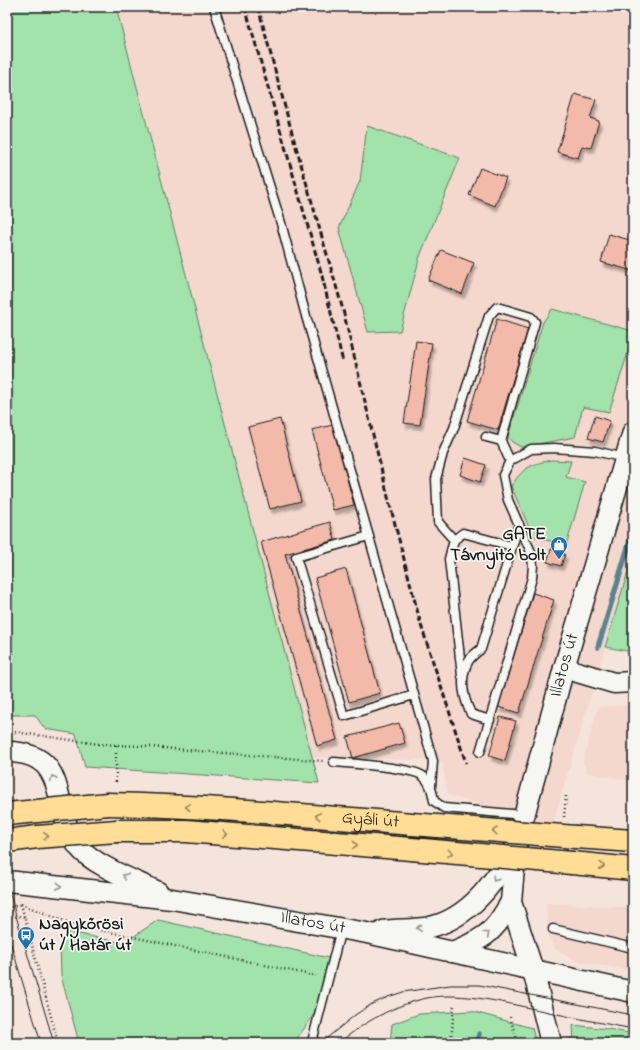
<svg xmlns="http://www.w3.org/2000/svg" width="640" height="1050" viewBox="0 0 640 1050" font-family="'Indie Flower',sans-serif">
<defs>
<filter id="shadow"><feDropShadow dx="2.5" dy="4.5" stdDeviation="1" flood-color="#0004"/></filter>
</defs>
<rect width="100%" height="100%" fill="#f5e4dc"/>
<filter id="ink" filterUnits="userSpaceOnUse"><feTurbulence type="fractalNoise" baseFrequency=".025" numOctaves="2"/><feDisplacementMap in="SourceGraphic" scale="8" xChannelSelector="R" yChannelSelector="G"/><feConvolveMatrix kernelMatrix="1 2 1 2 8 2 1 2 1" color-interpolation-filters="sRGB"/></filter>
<g filter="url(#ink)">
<!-- built -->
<path fill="#f4d7cd" d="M116,7H633V555L552,826L448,795L442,761L312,757Z
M633,705V781L588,773L583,762L598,707Z
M546,903L633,908V971L576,961L556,950L548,935Z"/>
<!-- green -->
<path fill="#a2e2ab" stroke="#5f7f64" d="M7,7H116L319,783L85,767L76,734L45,729L35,715H7Z
M367,126L460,158L420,256L400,331L368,332L339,228L360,181Z
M552,309L633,331V337L609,412L583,407L575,437L521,447L512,442L508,437L543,322Z
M551,460L571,461L566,477L585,482L566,546L533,536L511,486C524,467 529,465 551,460Z
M633,555V652L605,647Z
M158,920L329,958L323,992L315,1013L294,1043H79L61,976L60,944L69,932L124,943Z
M471,1011L532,1028L536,1043H390L392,1024L419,1014Z
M573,1025L608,1029L633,1034V1043H574Z"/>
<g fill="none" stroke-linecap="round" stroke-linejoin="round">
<!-- stream -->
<path stroke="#578591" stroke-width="5.5" d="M598,647L633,531
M477,1043L479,1034"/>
</g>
<!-- building -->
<path fill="#f3baaa" stroke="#1c1c1c" filter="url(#shadow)" d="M575,94L596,100L590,118L599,121L591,148L582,146L578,158L557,152Z
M480,168L506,178L495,206L469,195Z
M609,234L633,241V271L601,262Z
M441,250L474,263L462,294L428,280Z
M497,319L528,329L498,430L467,421Z
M416,341L432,343L420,425L404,423Z
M595,416L610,421L603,442L588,438Z
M280,419L301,501L270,509L248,427Z
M333,425L354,505L333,510L312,430Z
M465,458L486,465L480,482L460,475Z
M330,522L335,540L285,554L337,740L317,746L261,542Z
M551,549L565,554L561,566L547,562Z
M346,569L380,693L349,702L315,578Z
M533,593L554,600L519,713L498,707Z
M500,717L516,721L505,761L489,756Z
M399,723L405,743L353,758L347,737Z"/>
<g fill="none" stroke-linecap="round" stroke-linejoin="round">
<defs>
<path id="service" d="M214,7L281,223L306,316L433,761L431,786
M486,437L501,441L510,461
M369,536L296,557L344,716L414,695
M454,540L438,522L436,479L443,453L454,428L489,316L497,307L531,317L535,322L501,441
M462,676L449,559L454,540L463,533L512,546
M490,720L471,714C463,697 459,677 469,660C472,656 477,652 481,649L519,524
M480,752L532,578L533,565L531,552L508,500L503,475L510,461L531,449L554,448L595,451L625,458
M334,762C349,763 414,768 423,776C431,783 432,791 434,801L444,808L524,815
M553,929L633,948
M313,1038L341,929"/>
<g id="tertiary">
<path d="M564,668L614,683L633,682"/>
<path d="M7,752C73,752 49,811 79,847C94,866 136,881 158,892"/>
<path id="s1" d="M7,881L172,899L367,933L633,992"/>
<path d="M383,931C398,929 415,930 430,927C470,918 494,882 514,850"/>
<path d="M452,952C462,948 472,944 481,938C495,930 503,915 511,902"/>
<path id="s2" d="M551,1043L533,970L511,902L516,846L564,668L633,432"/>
</g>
<g id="primary">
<path id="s3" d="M108,804C210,806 311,816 412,824"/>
<path d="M117,831H186L411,849"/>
<path d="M576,837L633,841"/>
<path d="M572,863L633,869"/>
</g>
</defs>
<!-- service casing -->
<use href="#service" stroke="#1c1c1c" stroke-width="11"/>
<!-- tertiary casing -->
<use href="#tertiary" stroke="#1c1c1c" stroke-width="23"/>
<!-- primary casing -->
<use href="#primary" stroke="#1c1c1c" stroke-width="25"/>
<!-- path -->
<path stroke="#1c1c1c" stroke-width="2.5" stroke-dasharray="1 3" stroke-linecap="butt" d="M7,731L99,744L138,746L323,761
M116,745V784
M564,817L566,796
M21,904L72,924L316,976
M21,904L58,1043
M7,908L22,904
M7,918L16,916L25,917
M510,1017L518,1043
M570,1039L584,1043
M451,1043L454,1005"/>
<!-- service -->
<use href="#service" stroke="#f6f6f2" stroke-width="8"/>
<!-- tertiary -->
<use href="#tertiary" stroke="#f6f6f2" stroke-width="20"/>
<!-- primary -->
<use href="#primary" stroke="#ffdd96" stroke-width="22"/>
<!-- tram -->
<path stroke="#1c1c1c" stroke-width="1" d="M7,882L16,916L54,1043
M7,931L41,1043
M321,1043L355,1015L372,1004L388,997L403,992L450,985H479L633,1015
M339,1043C364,1022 394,1005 427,998C462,991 509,1004 544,1011C573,1018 603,1023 633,1029"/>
<!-- rail -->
<path stroke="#1c1c1c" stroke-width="3" stroke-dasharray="6 3" stroke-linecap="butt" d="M245,7L321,272L343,362
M258,7L292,133L343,310L388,497L421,625L466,763"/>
<defs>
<path id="primary-bridge" d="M7,814L108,804
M412,824L576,837
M7,841L37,837L117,831
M411,849L572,863"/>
</defs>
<!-- primary-bridge casing -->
<use href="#primary-bridge" stroke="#1c1c1c" stroke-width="25" stroke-linecap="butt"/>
<!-- primary-bridge -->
<use href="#primary-bridge" stroke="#ffdd96" stroke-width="22"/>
</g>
<!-- one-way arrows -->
<defs><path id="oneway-chevron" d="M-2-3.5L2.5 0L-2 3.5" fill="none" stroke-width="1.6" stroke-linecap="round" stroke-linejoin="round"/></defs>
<g stroke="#949492">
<use href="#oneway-chevron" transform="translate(53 778) rotate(-117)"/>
<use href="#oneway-chevron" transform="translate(125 876) rotate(-154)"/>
<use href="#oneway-chevron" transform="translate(495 879) rotate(125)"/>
<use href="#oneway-chevron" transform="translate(59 886) rotate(6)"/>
<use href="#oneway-chevron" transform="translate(419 928) rotate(175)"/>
<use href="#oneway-chevron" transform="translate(487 934) rotate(-39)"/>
</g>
<g stroke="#99865f">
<use href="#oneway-chevron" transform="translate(188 807) rotate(-177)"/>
<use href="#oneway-chevron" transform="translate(318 816) rotate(-175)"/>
<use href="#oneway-chevron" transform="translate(495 831) rotate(-176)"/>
<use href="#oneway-chevron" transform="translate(225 834) rotate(5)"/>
<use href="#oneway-chevron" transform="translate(46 836) rotate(-4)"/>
<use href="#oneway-chevron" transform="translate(355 845) rotate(5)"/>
<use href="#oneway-chevron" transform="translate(450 853) rotate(5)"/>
<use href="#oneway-chevron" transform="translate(602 866) rotate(5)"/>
</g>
</g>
<!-- icons -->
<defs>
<symbol id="shop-pin" viewBox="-11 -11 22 30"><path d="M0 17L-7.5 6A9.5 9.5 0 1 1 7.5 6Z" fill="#1f6fb2" stroke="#f6f6f2"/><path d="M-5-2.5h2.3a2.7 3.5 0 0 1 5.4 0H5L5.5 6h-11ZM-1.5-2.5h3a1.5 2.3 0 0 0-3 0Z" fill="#fff"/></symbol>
<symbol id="bus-pin" viewBox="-11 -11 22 30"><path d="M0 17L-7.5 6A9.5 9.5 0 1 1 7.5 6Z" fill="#1f6fb2" stroke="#f6f6f2"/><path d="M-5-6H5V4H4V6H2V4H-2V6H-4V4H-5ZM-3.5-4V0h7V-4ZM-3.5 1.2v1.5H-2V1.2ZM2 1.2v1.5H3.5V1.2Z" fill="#fff"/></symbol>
</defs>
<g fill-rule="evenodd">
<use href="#shop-pin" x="549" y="535" width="20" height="27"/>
<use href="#bus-pin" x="16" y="925" width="20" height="27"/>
</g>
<g text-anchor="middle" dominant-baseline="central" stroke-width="3.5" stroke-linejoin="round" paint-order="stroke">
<!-- poi labels -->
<g font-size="18" font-weight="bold" fill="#1c1c1c" stroke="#f6f6f2" text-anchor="end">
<text x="546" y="535">GATE<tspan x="546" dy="21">Távnyitó bolt</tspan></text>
<text x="39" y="925" text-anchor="start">Nagykőrösi<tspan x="39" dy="21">út / Határ út</tspan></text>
</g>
<!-- street labels -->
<g font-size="18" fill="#1c1c1c" stroke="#f6f6f2">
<text stroke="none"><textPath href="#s2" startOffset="390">Illatos út</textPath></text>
<text stroke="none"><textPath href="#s3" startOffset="263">Gyáli út</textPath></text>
<text stroke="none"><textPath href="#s1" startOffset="309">Illatos út</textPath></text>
</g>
</g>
<!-- margin -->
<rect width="640" height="1050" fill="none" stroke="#f6f6f2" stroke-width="24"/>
<rect x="12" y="12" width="616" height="1026" fill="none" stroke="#1c1c1c" stroke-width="1.5" filter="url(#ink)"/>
</svg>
